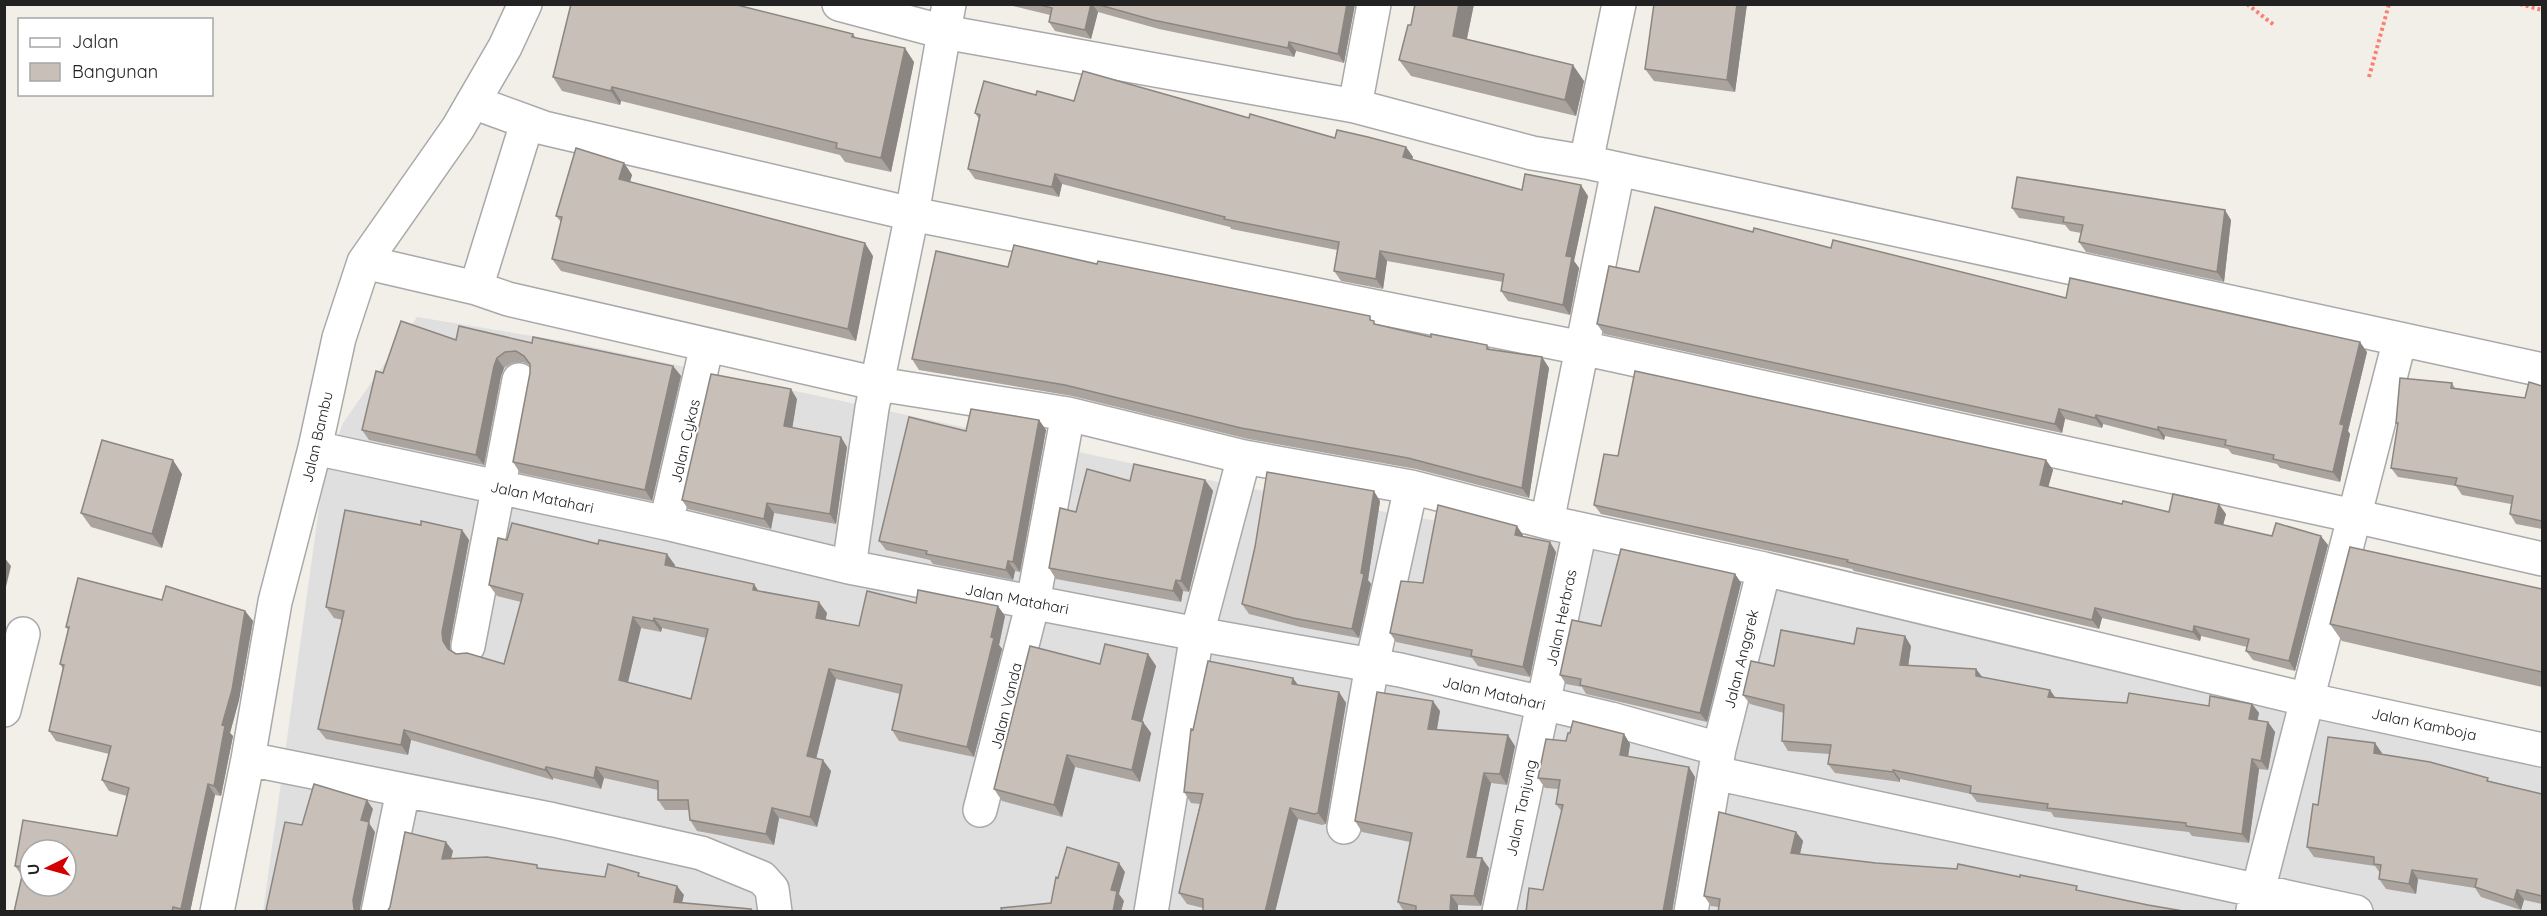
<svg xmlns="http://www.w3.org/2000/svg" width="2547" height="916" viewBox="0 0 2547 916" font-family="Quicksand,sans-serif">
<rect width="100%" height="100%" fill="#f2efe9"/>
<!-- residential -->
<path fill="#e0dfdf" d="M417,317L569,342L1241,487L1548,540L2335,688L2542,745V911L263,912L323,479L343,423Z"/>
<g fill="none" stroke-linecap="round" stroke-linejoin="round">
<defs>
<path id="minor" d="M839,4L944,32L1355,106L1532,153L1586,162L2542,370
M473,102L544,128L912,214L1582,348L2354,516L2542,559
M1355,106L1374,4
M1586,162L1619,4
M364,262L476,288L508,299L878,384L1068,414L1244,457L1411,487L1547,522L1764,569L2305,699L2542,750
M476,288L527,123
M315,448L666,523L849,567L1197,634L1400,670L1611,719L1719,749
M1547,522L1618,170
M666,523L704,358
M849,567L872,408L912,214L949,4
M468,646L519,380
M4,710L23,634
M248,759L554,820L701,853L762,878L772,889L775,912
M1715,773L2356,912
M980,810L1033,602L1068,414
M1344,827L1372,665L1411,487
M2253,910L2400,339
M217,912L248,759L275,602L315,448L339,338L364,262L458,128L505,47L525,4
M378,912L403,791
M1151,912L1197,634L1244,457
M1499,912L1580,530
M1691,912L1719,749L1764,569"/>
</defs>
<!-- minor casing -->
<use href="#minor" stroke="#a9a9a9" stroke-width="36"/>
<!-- path -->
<path stroke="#fa8072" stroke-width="4" stroke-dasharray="3 3" stroke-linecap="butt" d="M2247,4L2274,25
M2520,4L2542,10
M2369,77L2389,4"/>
<!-- minor -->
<use href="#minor" stroke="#fff" stroke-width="33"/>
</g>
<!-- wall -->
<path fill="#aba49e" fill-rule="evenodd" d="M1004,4H1355L1344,63L1296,51L1294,57L1159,29L1098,12L1091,39L1055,31L1049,22L1050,15Z
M1415,4H1474L1467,39L1584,81L1576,116L1411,76L1399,60L1411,25Z
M1654,4H1747L1735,92L1654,81L1645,69Z
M853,34L856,38L914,62L891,172L845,162L840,155L621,101L620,105L562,91L553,77Z
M1036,95L1074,101L1249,118L1335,138L1406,147L1413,157L1412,160L1522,190L1588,196L1574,261L1579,268L1570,315L1508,301L1501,291L1503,282L1387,261L1383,289L1341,281L1334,271L1337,250L1231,229L1230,227L1062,184L1059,197L975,179L968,169L979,119L975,113Z
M624,163L632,175L630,182L873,256L856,341L561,271L552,259L561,222L556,216Z
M2012,208L2231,220L2224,282L2086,252L2079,242L2081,233L2070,231L2065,225L2019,218Z
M1753,232L1831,248L2066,298L2367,352L2348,431L2350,434L2340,482L2280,468L2277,464L2232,454L2228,449L2165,436L2164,440L2103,424L2102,428L2065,419L2062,433L1604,334L1597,324Z
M1097,264L1431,337L1487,345L1490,349L1542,357L1549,368L1529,498L1416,469L1248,439L1072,396L919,370L912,359L1008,267Z
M456,340L532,343L673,366L681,376L652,501L520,473L513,462L530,373V365L523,362L512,363L504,368L501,376L484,465L369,440L362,430L383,373Z
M2452,383L2455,388L2525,398L2542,386V529L2516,524L2510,514L2511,504L2462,495L2456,486L2398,477L2391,468L2398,426L2396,423Z
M797,399L792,428L847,447L836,524L774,513L771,529L688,509L682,500Z
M1039,420L1046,430L1020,572L1015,571L1013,580L933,564L930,560L886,550L879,541L966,431Z
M1618,456L2046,460L2053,470L2048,487L2122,504L2169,512L2226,514L2223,525L2272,536L2328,545L2295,671L2253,660L2246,651L2247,647L2201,636L2200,641L2102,618L2099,629L1854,571L1852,569L1601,514L1594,505Z
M182,474L162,548L91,527L81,513Z
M1205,480L1213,491L1189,592L1183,591L1181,602L1056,579L1049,568L1076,512L1130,481Z
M1380,501L1368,580L1371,584L1359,638L1300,627L1249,614L1242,604Z
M421,525L462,530L469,540L450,642V650L456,654L504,664L521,602L497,596L489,585L507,540L675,565L674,567L759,591L827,613L825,620L859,626L916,603L1005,616L999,645L1002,649L974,757L899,741L892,730L900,694L836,679L816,759L831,771L817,827L779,818L774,845L697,831L690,820L689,810H665L658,800V790L604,778L601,789L553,778V780L411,740L408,755L326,739L318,729L343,620L334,618L326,607ZM641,628L661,632L662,628L706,638L691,699L628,682Z
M1523,535V537L1556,552L1530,677L1478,666L1472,658L1396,642L1390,633L1423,583Z
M1735,574L1741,583L1707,722L1586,694L1582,687L1566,684L1560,675L1601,626Z
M2542,589V687L2342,641L2330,624Z
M162,600L245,611L253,621L239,700L230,733L233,736L221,796L215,795L190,912H14L22,876L15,866L117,836L127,796L109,791L102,780L109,754L56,741L49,731L63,669L60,664L68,630L66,627Z
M1854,644L1911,646L1908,666L1976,669L1982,677L2050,690L2055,697L2127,703L2209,706L2252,704L2259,713L2257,720L2268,722L2275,732L2268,770L2259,769L2249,843L2192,836L2189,832L2054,817L2051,812L1977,802L1971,794L1900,779V782L1835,773L1828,764L1829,754L1788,751L1782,741L1784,713L1750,704L1743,695L1774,666Z
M1148,654L1156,666L1142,721L1151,733L1140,782L1075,767L1062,817L1002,801L994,789L1100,664Z
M1299,685L1339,692L1346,703L1326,824L1322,825L1298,819L1275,912H1203V908L1187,904L1179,893L1200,804L1191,803L1184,792L1193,730Z
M1440,711L1437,730L1515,746L1507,785L1491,783L1476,858L1489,868L1481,906L1458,905V912H1404L1398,902L1410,842L1362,832L1355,821Z
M1624,734L1630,744L1628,756L1695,777L1672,912H1526L1543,890L1562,812L1556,804L1558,789L1545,788L1538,778L1566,741Z
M2382,753V754L2542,794V904L2524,900L2521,910L2481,897L2475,888L2418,879L2416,894L2386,889L2379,879L2380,873L2375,866L2314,857L2307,847L2318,805Z
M1796,832L1803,841L1800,854L1876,863L2020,877L2077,886L1718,907L1711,906L1704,896Z"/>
<!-- shaded-wall -->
<path fill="#8b8681" d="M1091,4H1092L1098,12L1091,39L1085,30Z
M1347,4H1355L1344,63L1338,54Z
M1459,4H1474L1464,52L1453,36Z
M1737,4H1747L1735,92L1727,80Z
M1289,42L1296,51L1294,57L1288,48Z
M905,48L914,62L891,172L881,158Z
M1573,65L1584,81L1576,116L1565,100Z
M612,87L621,101L620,105L611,91Z
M1406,147L1413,157L1410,167L1403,157Z
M624,163L632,175L627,191L619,179Z
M1055,174L1062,184L1059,197L1052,187Z
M1581,185L1588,196L1574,261L1579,268L1570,315L1563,305L1566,256Z
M2225,210L2231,220L2224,282L2217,272Z
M865,243L873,256L856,341L848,329Z
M1380,251L1387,261L1383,289L1376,279Z
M2360,342L2367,352L2348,431L2350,434L2340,482L2333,472L2340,424Z
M1542,357L1549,368L1529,498L1522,488Z
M497,358L504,368L501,376L484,465L476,455L494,366Z
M673,366L681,376L652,501L645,490Z
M791,389L797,399L791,436L784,426Z
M2059,409L2065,419L2062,433L2055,424Z
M2096,415L2103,424L2102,428L2095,418Z
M1039,420L1046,430L1020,572L1013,562Z
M2158,427L2165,436L2164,440L2158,430Z
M841,437L847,447L836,524L830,514Z
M173,460L182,474L162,548L152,534Z
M2046,460L2053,470L2046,495L2040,485Z
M1205,480L1213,491L1189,592L1181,581Z
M1374,491L1380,501L1368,580L1371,584L1359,638L1352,629Z
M767,503L774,513L771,529L764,519Z
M2219,504L2226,514L2221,533L2215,523Z
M1517,526L1523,535L1522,545L1515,535Z
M462,530L469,540L450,642V652L443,641L442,632Z
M2321,536L2328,545L2295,671L2289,661Z
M1550,542L1556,552L1530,677L1523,667Z
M667,554L675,565L673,576L665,565Z
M4,557L11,566L4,595Z
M1008,561L1015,571L1013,580L1006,570Z
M1735,574L1741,583L1707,722L1700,713Z
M1176,580L1183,591L1181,602L1173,591Z
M754,584L761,595L753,590Z
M819,602L827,613L824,628L816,618Z
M998,606L1005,616L999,645L1002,649L974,757L967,747Z
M2095,608L2102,618L2099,629L2092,620Z
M245,611L253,621L239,700L230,733L233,736L221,796L214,786L222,725Z
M633,617L641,628L626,690L619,680Z
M654,618L662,628L661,632L653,621Z
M2194,626L2201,636L2200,641L2193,632Z
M1905,636L1911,646L1907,675L1900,665Z
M1148,654L1156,666L1140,731L1132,719Z
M829,669L836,679L814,767L807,756Z
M1976,669L1983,678L1976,676Z
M1293,678L1301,689L1292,684Z
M2050,690L2056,699L2048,697Z
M1339,692L1346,703L1326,824L1318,813Z
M1433,701L1440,711L1435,739L1428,729Z
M2252,704L2259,713L2256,728L2249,719Z
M1143,722L1151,733L1140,782L1132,770Z
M2268,722L2275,732L2268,770L2261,761Z
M404,730L411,740L408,755L401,745Z
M1624,734L1630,744L1627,764L1620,755Z
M1508,735L1515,746L1507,785L1500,774Z
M2375,743L2382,753L2381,762L2374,753Z
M1067,755L1075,767L1062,817L1054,805Z
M2252,759L2259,769L2249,843L2242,834Z
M823,760L831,771L817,827L810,817Z
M546,767L553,778V780L545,770Z
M596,767L604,778L601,789L594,778Z
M1689,767L1695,777L1672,912H1663Z
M1893,770L1900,779V782L1893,772Z
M1484,773L1491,783L1474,867L1467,857Z
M208,784L215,795L190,912H182L181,909Z
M367,800L373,809L369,823L375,832L360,909V912H356L354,909L353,900L361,820Z
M772,808L779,818L774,845L766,834Z
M1290,808L1298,819L1275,912H1265Z
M1796,832L1803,841L1798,862L1791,853Z
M446,842L453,851L449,868L442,859Z
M1482,858L1489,868L1481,906L1474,896Z
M1119,863L1125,872L1119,894L1124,901L1121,912H1113L1111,890Z
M2412,870L2418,879L2416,894L2409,884Z
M677,886L684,895L680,911L674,902Z
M2517,890L2524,900L2521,910L2514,900Z
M1451,895L1458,905V912H1450Z"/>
<!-- building -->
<path fill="#c7bfb8" stroke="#8b8681" stroke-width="1.5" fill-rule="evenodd" d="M571,4H733L853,34L852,37L905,48L881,158L836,148L837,143L612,87L611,91L553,77Z
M1036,4H1091L1085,30L1049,22L1052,8Z
M1096,4H1347L1338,54L1289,42L1288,48L1153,20Z
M1415,4H1459L1453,36L1573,65L1565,100L1399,60L1408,25H1411Z
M1654,4H1737L1727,80L1645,69Z
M1083,71L1249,118L1250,114L1335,138L1337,130L1368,137L1406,147L1403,157L1522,190L1525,174L1581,185L1566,256L1572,257L1563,305L1501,291L1504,274L1380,251L1376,279L1334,271L1339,242L1224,219L1225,217L1055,174L1052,187L968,169L980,115L975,113L984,81L1036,95L1037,91L1074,101Z
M576,148L624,163L619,179L865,243L848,329L552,259L562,217L556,216Z
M2017,177L2225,210L2217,272L2079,242L2083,225L2063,222L2064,217L2012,208Z
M1655,207L1753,232L1754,228L1831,248L1833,240L2066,298L2070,278L2360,342L2340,424L2344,425L2333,472L2273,459L2274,455L2225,445L2226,440L2158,427V430L2096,415L2095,418L2059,409L2055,424L1597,324L1609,266L1639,272Z
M1014,245L1097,264L1098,261L1370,316V320L1374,321V324L1431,337V334L1487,345V349L1542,357L1522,488L1408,458L1241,428L1065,385L912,359L936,251L1008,267Z
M401,321L456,340L459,326L532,343L533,337L673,366L645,490L513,462L530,373V364L524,356L516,351L505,352L497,358L494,366L476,455L362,430L376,371L383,373Z
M1635,371L2046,460L2040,485L2122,504L2123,501L2169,512L2173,494L2219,504L2215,523L2272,536L2276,523L2321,536L2289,661L2246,651L2249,639L2194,626L2193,632L2095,608L2092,620L1847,562L1848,560L1594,505L1604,454L1618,456Z
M711,374L791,389L784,426L841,437L830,514L767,503L764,519L682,500Z
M2400,378L2452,383L2451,388L2525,398L2529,382L2542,386V521L2510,514L2513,496L2455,485L2457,478L2391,468L2398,423H2396Z
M971,409L1039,420L1013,562L1008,561L1006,570L926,554L927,551L879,541L909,417L966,431Z
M102,440L173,460L152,534L81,513Z
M1134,464L1205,480L1181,581L1176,580L1173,591L1049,568L1060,508L1076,512L1087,469L1130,481Z
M1267,472L1374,491L1361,573L1364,574L1352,629L1293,618L1242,604L1255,547Z
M1438,505L1517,526L1515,535L1550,542L1523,667L1471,656L1472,650L1390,633L1401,581L1423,583Z
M345,510L421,525V521L462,530L442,632L443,641L448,649L456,654L467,653L504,664L523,594L489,585L498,538L507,540L512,523L598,544L599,540L667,554L665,565L754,584L753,590L819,602L816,618L859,626L867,591L916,603L918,590L998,606L991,637L994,638L967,747L892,730L902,685L829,669L807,756L823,760L810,817L772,808L766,834L690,820L688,800H658V781L596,767L594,778L546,767L545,770L404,730L401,745L318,729L344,611L326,607ZM633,617L653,621L654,618L708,629L691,699L619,680Z
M2350,547L2542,589V672L2330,624Z
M1621,549L1735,574L1700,713L1580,685L1581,679L1560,675L1572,620L1601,626Z
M78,578L162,600L166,586L245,611L232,690L222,725L225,726L214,786L208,784L181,909L173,907L172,912H14L24,867L15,866L23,820L117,836L129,788L102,780L111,746L49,731L64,665L60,664L69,627H66ZM30,850H66V886H30Z
M1857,628L1905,636L1900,665L1976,669V676L2050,690L2048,697L2127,703L2129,693L2209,706L2210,696L2252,704L2249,719L2268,722L2261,761L2252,759L2242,834L2186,826V823L2047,808L2048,804L1970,793L1971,786L1893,770V772L1828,764L1831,745L1782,741L1784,705L1743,695L1751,661L1774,666L1781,630L1854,644Z
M1105,644L1148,654L1132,719L1143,722L1132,770L1067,755L1054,805L994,789L1030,646L1100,664Z
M1208,661L1293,678L1292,684L1339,692L1318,813L1314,814L1290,808L1265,912H1203V899L1179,893L1203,794L1184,792L1191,729L1193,730Z
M1377,692L1433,701L1428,729L1508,735L1500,774L1484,773L1467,857L1482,858L1474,896L1451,895L1450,912H1416V906L1398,902L1412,833L1355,821Z
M1573,721L1624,734L1620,755L1689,767L1663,912H1526L1529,888L1543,890L1563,805L1556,804L1560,780L1538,778L1546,739L1566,741L1568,733H1570Z
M2328,737L2375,743L2374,753L2430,762L2488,778L2487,781L2542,794V896L2517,890L2514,900L2475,887L2477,879L2412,870L2409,884L2379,879L2381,865L2374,864V857L2307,847L2313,804L2318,805Z
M314,784L367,800L361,820L369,822L353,900L354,909L356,912H272L266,910L285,822L302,825Z
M1719,812L1796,832L1791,853L1876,863L1957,869L1958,864L2020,877V875L2077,886L2076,890L2148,905L2189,912H1718L1720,899L1704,896Z
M405,832L446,842L442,859L487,857L537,865V868L605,877L608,864L639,873L638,876L677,886L674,902L751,909L753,912H387L390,907Z
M1067,847L1119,863L1111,890L1117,891L1113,912H1002L1001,908L1051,903L1056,877L1058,878Z"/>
<g text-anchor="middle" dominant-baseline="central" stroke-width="4.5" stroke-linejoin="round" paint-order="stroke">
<!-- street labels -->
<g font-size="15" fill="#222" stroke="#fff">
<text transform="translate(317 437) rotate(-77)">Jalan Bambu</text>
<text transform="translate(685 441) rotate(-77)">Jalan Cykas</text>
<text transform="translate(542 497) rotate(12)">Jalan Matahari</text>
<text transform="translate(1017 599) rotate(11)">Jalan Matahari</text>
<text transform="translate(1561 618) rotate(-78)">Jalan Herbras</text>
<text transform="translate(1741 659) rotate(-76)">Jalan Anggrek</text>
<text transform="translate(1494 693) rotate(13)">Jalan Matahari</text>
<text transform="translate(1006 706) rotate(-76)">Jalan Vanda</text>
<text transform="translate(2424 724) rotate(12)">Jalan Kamboja</text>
<text transform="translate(1521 808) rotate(-78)">Jalan Tanjung</text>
</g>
</g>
<!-- border -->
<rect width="2547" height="916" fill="none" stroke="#222222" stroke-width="12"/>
<!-- legend -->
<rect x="18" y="18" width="195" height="78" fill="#ffffff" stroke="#a7a7a7" stroke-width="1.5"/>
<rect x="30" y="38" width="30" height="9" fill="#ffffff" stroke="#a7a7a7" stroke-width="1.5"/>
<text x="72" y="48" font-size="18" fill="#222222">Jalan</text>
<rect x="30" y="63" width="30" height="18" fill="#c7bfb8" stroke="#a7a7a7" stroke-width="1.5"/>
<text x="72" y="78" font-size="18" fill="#222222">Bangunan</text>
<!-- north arrow -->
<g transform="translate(48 868) rotate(265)"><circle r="28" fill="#ffffff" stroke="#a7a7a7" stroke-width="1.5"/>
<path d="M0-4.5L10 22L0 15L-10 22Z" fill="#d40000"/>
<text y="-9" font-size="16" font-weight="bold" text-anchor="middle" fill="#222222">U</text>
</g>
</svg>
